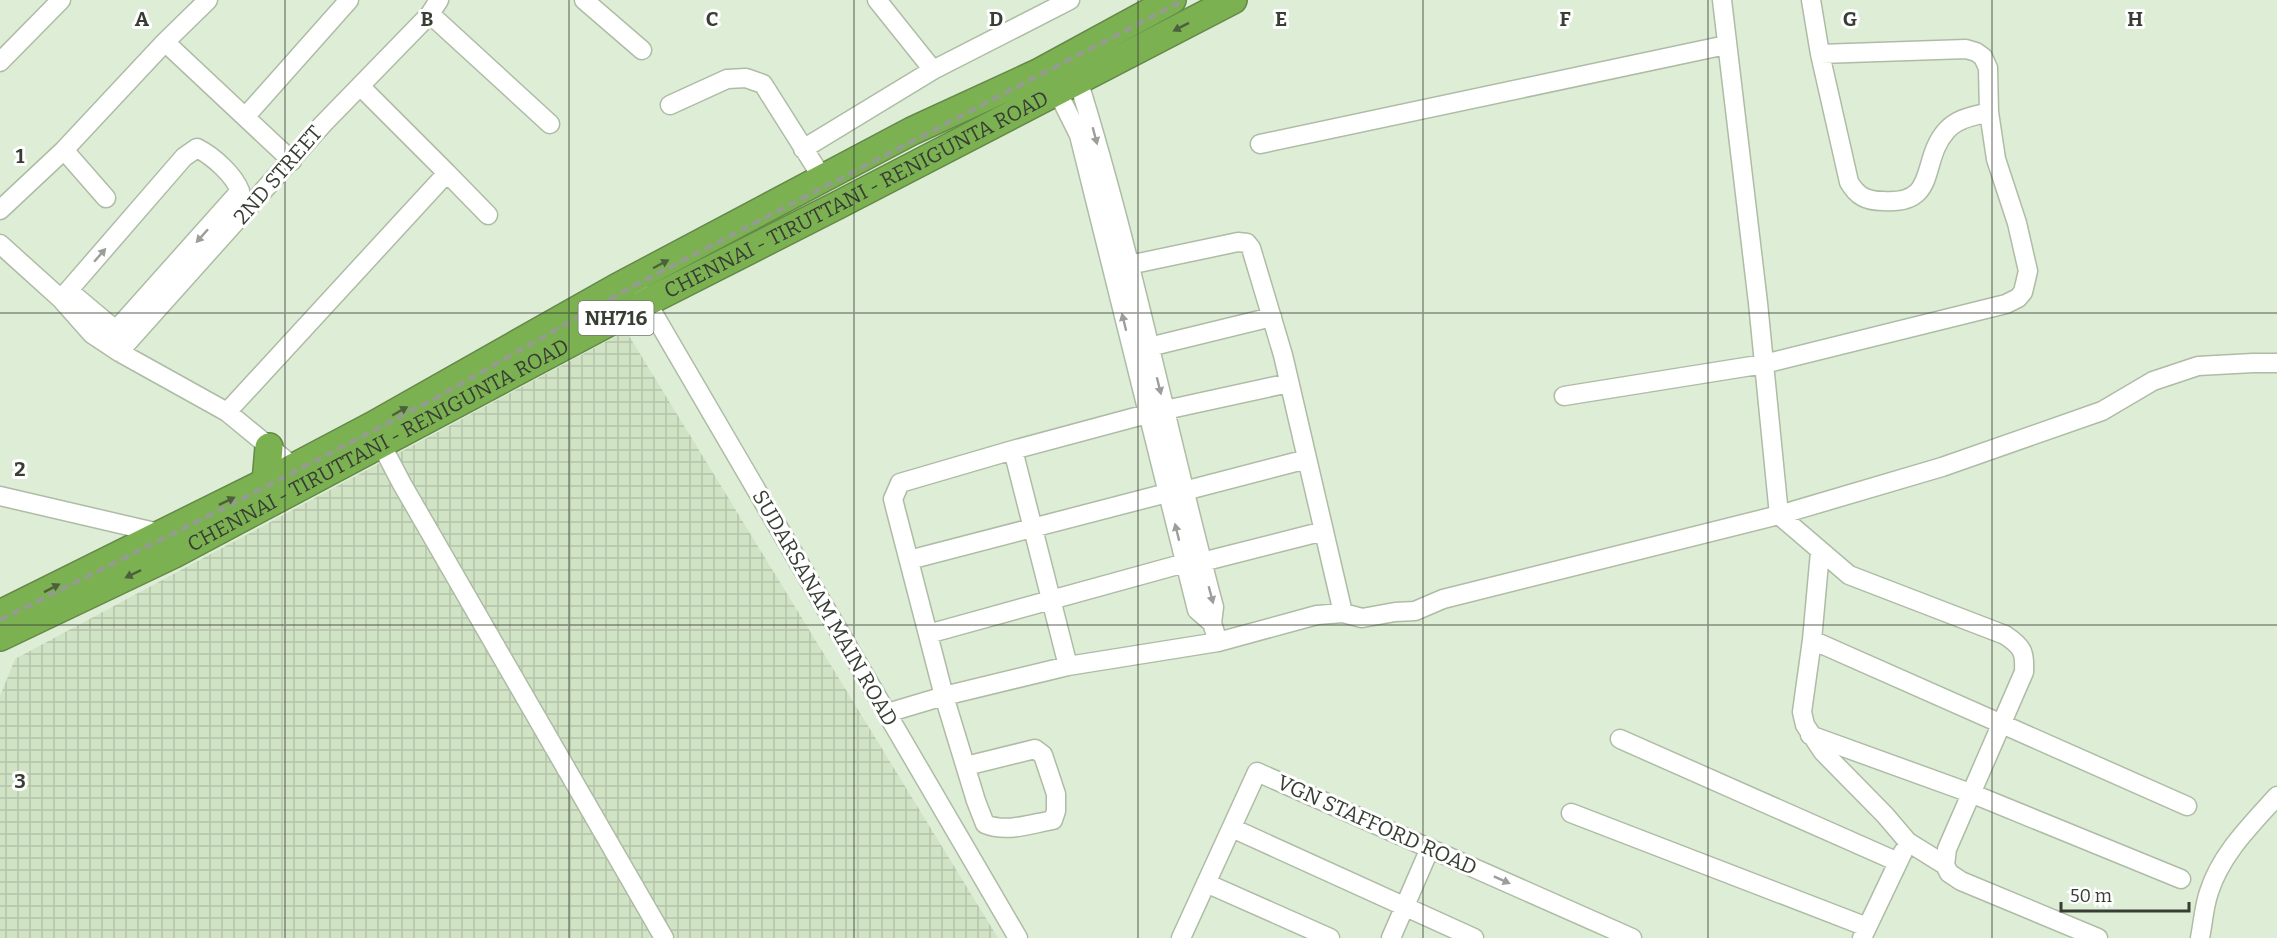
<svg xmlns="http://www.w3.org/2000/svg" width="2277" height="938" viewBox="0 0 2277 938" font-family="Bitter,serif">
<defs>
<pattern id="industrial-grid" width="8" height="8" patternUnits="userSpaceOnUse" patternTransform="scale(1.5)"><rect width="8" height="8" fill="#d1e3c5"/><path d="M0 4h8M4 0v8" fill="none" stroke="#b4c4aa"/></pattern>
</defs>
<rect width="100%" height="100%" fill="#deedd5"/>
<!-- industrial -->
<path fill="url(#industrial-grid)" d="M626,331L998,938H0V696L15,659Z"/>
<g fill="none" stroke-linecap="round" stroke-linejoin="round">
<defs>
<path id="minor" d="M584,0L642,50
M877,0L933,70
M1722,0L1758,303L1779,515L1942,467L2102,411L2153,381L2198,366L2253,363H2277
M1811,0L1820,54L1849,182C1857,196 1866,201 1883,201C1940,205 1919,160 1947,130C1958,118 1974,116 1989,112
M430,14L550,124
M165,42L292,161
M0,62L61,0
M1078,80C1132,253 1167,431 1214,607L1212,623L1218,642
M1057,91L1079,135L1197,610L1212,623
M670,105L727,79L746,78L763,84L823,179
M246,116L349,0
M1260,144L1726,45
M803,149L933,70L1070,0
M64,150L106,198
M447,173L488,215
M0,210L64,150L165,42L208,0
M0,244L61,299L92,334L119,352L227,412L294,467L300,476
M1129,265L1238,242L1247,243L1251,248L1283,355L1343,613
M69,291L125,338
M642,294L1018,938
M61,299L184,157L197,148C213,156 234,175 240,191L116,330
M1149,347L1272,317
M119,352L323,124L430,14L439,0
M1564,396L1764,364L2006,304L2018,298L2023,292L2028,271L2017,223L1996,159L1989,112L1988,68L1983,57L1976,52L1966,49L1820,54
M227,412L447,173L360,86
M381,444L402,484L664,938
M1013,450L1068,666
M1184,491L1307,459
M0,496L159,533L162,538
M1820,552L1812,640L1802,712L1805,725L1823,752L1885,815L1908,842L1945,865
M909,560L1167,493
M1202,562L1324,531
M928,634L1185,563
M1812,640L2187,806
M887,713L944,696L1068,666L1218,642L1317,615L1343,613L1362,618L1395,612L1415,611L1443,599L1779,515L1849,575L2005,635C2023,647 2025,652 2024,672L1947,849L1945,865L1949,873L1961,881L2098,938
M1810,735L1973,794L2181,879
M1620,739L1898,862
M966,766L1035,749L1043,755L1056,794V811L1053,820C1030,824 1007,833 985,824L976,801L944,696L896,511L893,499L900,483L1013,450L1147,414L1289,383
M1571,813L1867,927
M1232,828L1474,938
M1206,883L1330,938
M1181,938L1257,772L1632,938
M1391,938L1430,848
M1862,938L1903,852
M2200,938C2203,923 2204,906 2209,892C2221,854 2251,825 2277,796"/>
<g id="highway">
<path d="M266,482L269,447"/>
<path d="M0,614L266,482L372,426L616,288L912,131L1038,73L1172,0"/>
<path id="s1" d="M0,637L174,554L647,302L838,205L1233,0"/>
</g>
</defs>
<!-- minor casing -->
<use href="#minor" stroke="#aebca5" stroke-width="21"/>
<!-- highway casing -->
<use href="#highway" stroke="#648948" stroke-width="30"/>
<!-- minor -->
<use href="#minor" stroke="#fff" stroke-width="18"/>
<!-- highway -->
<use href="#highway" stroke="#7cb152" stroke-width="27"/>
<!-- rail -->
<path stroke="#929d8b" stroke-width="4.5" stroke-dasharray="9 4.5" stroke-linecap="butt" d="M0,620L242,499L434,399L626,290L1184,0"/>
</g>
<!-- one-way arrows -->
<defs><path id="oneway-solid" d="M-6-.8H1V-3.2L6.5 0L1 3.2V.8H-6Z" transform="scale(1.5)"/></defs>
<g fill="#4c603d">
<use href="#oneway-solid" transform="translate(1181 27) rotate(153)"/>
<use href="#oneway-solid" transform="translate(661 264) rotate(-28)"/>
<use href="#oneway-solid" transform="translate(400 411) rotate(-30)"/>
<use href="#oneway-solid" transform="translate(227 501) rotate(-26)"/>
<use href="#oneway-solid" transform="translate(133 574) rotate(154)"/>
<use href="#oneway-solid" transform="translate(52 588) rotate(-27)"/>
</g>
<g fill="#9c9e9a">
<use href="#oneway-solid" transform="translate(1095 136) rotate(75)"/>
<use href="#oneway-solid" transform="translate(202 236) rotate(132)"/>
<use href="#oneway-solid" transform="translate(100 255) rotate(-49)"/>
<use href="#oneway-solid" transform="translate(1124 322) rotate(-104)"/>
<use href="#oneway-solid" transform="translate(1159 386) rotate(76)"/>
<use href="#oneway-solid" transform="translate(1177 532) rotate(-104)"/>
<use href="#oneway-solid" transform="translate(1211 595) rotate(75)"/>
<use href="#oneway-solid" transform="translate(1502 880) rotate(24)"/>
</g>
<!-- grid -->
<path fill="none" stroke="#383e34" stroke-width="1.5" stroke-opacity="0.55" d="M285,0V938M569,0V938M854,0V938M1138,0V938M1423,0V938M1708,0V938M1992,0V938M0,313H2277M0,625H2277"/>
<g text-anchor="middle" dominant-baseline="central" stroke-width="6" stroke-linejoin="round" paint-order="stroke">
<!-- shield labels -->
<rect fill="#fff" stroke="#747871" stroke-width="1.5" x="578.5" y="301" width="75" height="34" rx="4.5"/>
<g font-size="20" font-weight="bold" fill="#383e34">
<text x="616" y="318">NH716</text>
</g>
<!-- street labels -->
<g font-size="21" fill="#383e34" stroke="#fff">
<text transform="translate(278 175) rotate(-49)">2ND STREET</text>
<text stroke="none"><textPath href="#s1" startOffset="964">CHENNAI - TIRUTTANI - RENIGUNTA ROAD</textPath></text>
<text stroke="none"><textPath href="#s1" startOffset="424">CHENNAI - TIRUTTANI - RENIGUNTA ROAD</textPath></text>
<text transform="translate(825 608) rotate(60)">SUDARSANAM MAIN ROAD</text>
<text transform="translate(1377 825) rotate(24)">VGN STAFFORD ROAD</text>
</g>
</g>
<g font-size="20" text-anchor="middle" font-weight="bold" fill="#383e34" stroke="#fff" stroke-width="6" stroke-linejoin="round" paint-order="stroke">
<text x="142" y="26">A</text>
<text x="427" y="26">B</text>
<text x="712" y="26">C</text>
<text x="996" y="26">D</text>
<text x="1281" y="26">E</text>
<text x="1565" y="26">F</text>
<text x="1850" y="26">G</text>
<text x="2135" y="26">H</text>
<text x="20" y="163">1</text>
<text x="20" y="476">2</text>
<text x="20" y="788">3</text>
</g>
<!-- scale -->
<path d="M2061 902v9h128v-9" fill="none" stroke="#383e34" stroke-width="3"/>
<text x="2070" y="902" font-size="18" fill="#383e34" stroke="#ffffff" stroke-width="4.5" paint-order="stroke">50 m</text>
</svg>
